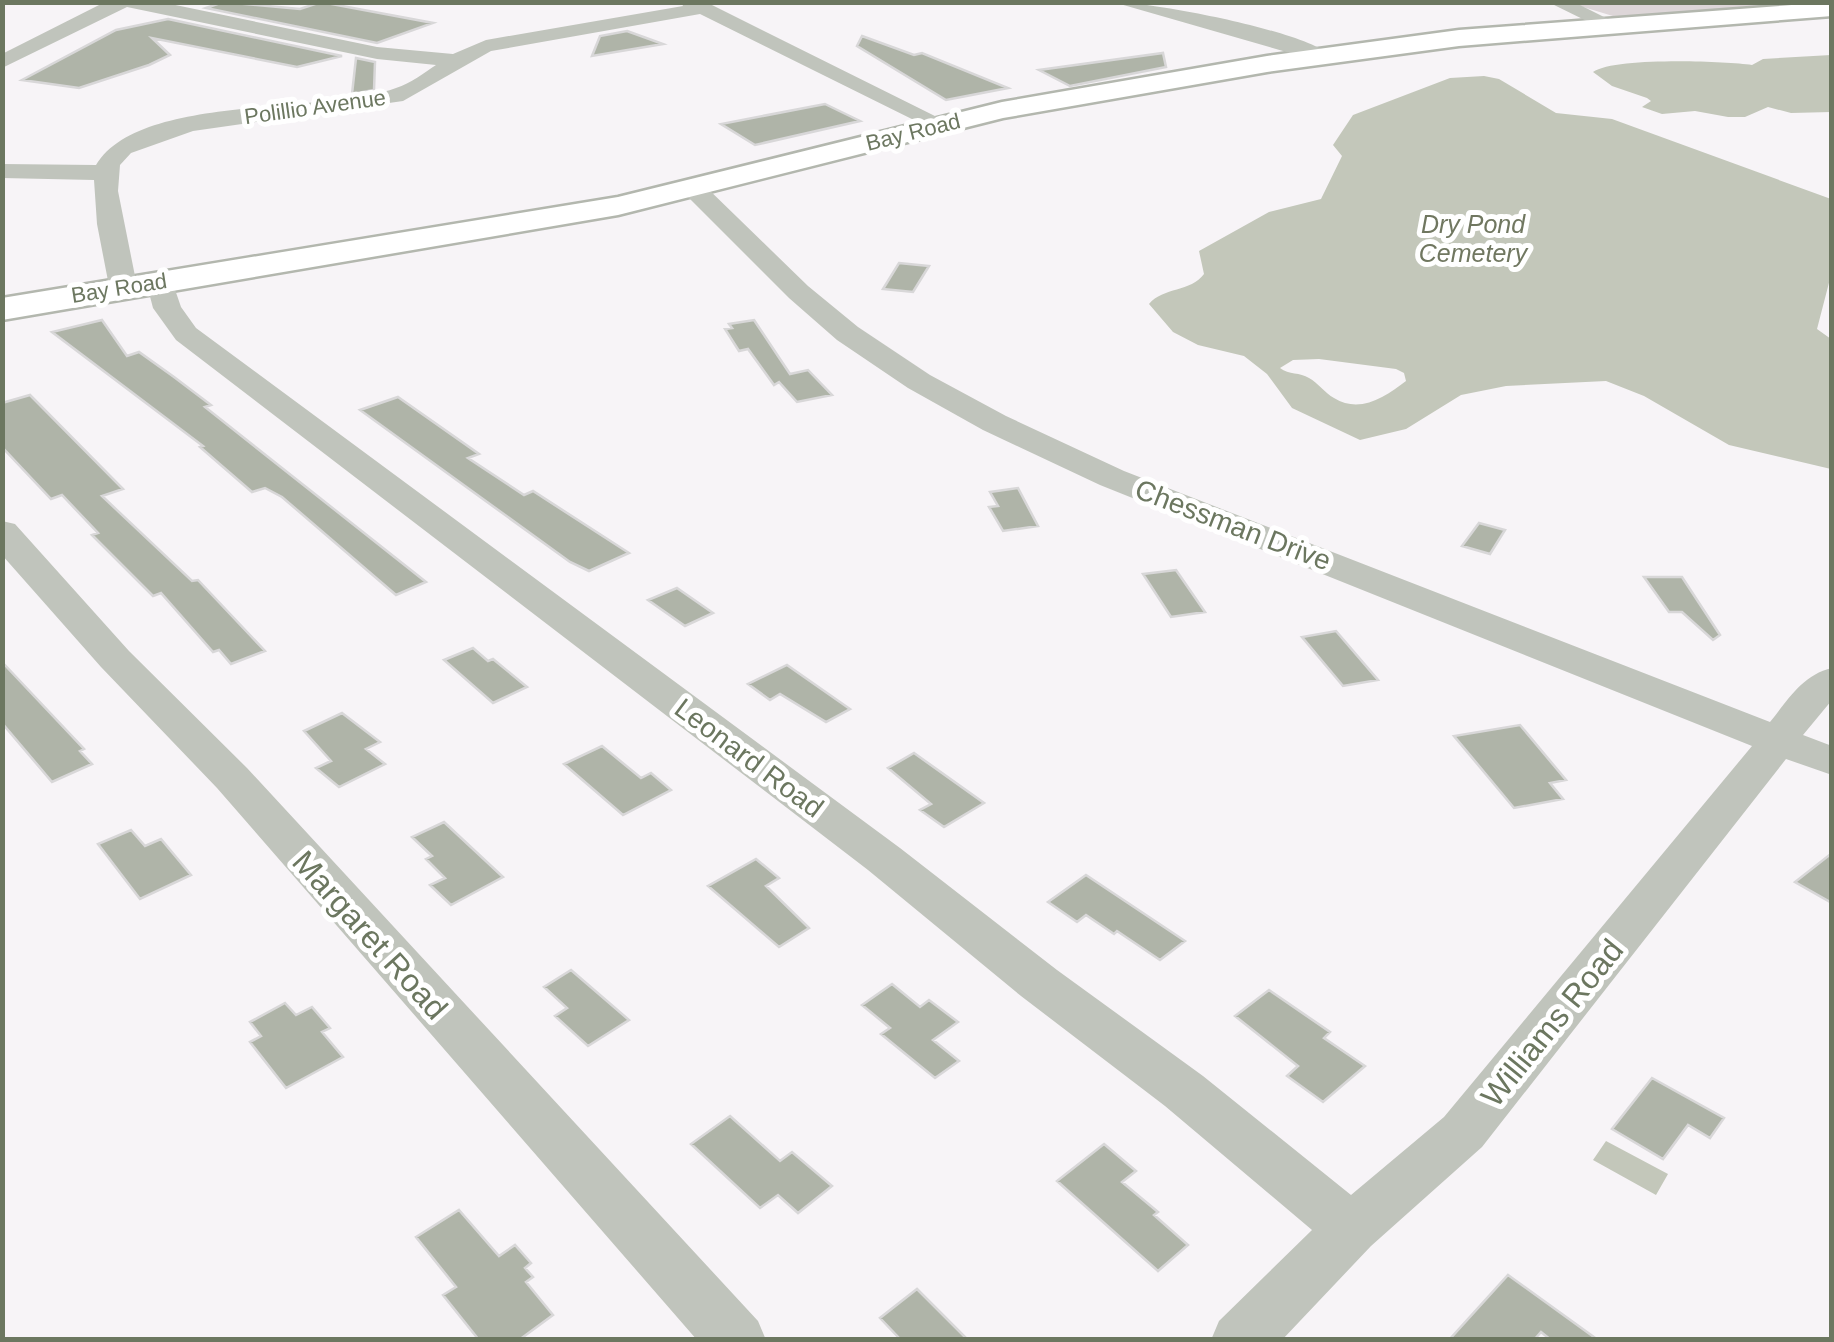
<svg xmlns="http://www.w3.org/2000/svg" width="1834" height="1342" viewBox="0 0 1834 1342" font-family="Arial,sans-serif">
<rect width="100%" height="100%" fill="#f7f4f7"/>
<!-- green -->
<path fill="#ddd6d8" d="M1831,2L1626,20L1570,3Z"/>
<!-- water -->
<path fill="#c3c7ba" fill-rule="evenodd" d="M1831,55V112L1791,113L1768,107L1745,117H1728L1695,111L1662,114L1642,107L1651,101L1647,98L1612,86L1593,72C1615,57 1723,61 1752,65L1763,59Z
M1484,76L1499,79L1556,113L1612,119L1831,199V275L1817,329L1831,339V469L1729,445L1644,396L1606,381L1506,386L1461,395L1406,429L1360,440L1292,408L1267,374L1244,356L1198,345L1173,332L1149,304C1163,287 1191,292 1204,274L1199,251L1269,212L1321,199L1342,156L1333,145L1353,115L1450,78ZM1319,359L1396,369L1404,373L1406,381C1385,397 1360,414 1334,398C1325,393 1318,383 1309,378C1300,372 1289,375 1280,368L1293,360Z
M1606,1141L1668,1174L1656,1195L1593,1160Z"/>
<!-- building -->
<path fill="#afb4a8" stroke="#d8d7d8" stroke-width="2.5" d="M223,2L300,9L321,2L433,23L377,43L206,8Z
M168,19L342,56L297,67L152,38L170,55L149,65L79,88L22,80L116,30Z
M627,31L663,44L592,56L600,36Z
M862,36L914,55L922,53L1008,88L946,100L857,46Z
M1163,53L1166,67L1070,86L1039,70Z
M356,58L375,62L374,90L352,94Z
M825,104L860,121L755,145L721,124Z
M899,263L929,266L913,292L883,289Z
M102,320L127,356L139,352L174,377L211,405L205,407L426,582L396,595L282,497L265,488L252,492L200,447L203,446L52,332Z
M754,320L790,374L808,370L832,395L797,402L779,382L774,385L748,349L739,351L725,329L732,328L729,324Z
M30,395L123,489L102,496L192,581L198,580L265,651L231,664L219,650L213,652L161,593L153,596L92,535L98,533L62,495L51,499L2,447V403Z
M398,397L479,454L468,458L524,495L533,491L629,553L589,571L570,562L360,410Z
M1018,488L1038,526L1003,531L989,507L998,506L990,492Z
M1479,523L1505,530L1490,554L1462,546Z
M1176,570L1205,612L1171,617L1143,574Z
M1644,577H1682L1720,635L1713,640L1682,612H1669Z
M677,588L713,613L685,626L648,600Z
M1336,631L1378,680L1343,686L1302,637Z
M473,648L488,661L493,659L527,687L493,703L444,660Z
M2,662L84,749L80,751L92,764L52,782L2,723Z
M787,665L850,709L826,722L780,694L770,700L748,684Z
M342,713L380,742L366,749L385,764L339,787L316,768L331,761L304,731Z
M1520,725L1566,780L1550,783L1563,799L1514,808L1454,736Z
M602,746L641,778L651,773L671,790L623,815L564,764Z
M914,753L984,803L944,827L920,810L931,804L888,768Z
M444,822L503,877L451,905L430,885L445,878L426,859L432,856L412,837Z
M131,830L145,846L161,839L191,875L140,899L98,844Z
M1832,853V903L1795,882Z
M756,859L779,878L766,886L809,928L779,947L708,886Z
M1086,875L1185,941L1160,960L1117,931L1114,934L1086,915L1077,922L1048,902Z
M571,970L629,1020L588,1046L555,1016L567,1008L544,987Z
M892,984L920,1007L929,1000L958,1022L933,1040L959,1061L935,1078L881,1034L890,1028L862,1005Z
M1269,990L1330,1032L1324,1038L1365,1066L1323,1102L1287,1076L1298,1066L1235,1016Z
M285,1003L296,1015L312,1007L330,1028L322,1032L343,1057L286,1088L250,1042L261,1036L250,1022Z
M1652,1078L1724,1118L1710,1138L1688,1125L1663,1159L1612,1129Z
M730,1116L780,1161L792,1152L832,1186L798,1213L778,1195L760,1208L691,1144Z
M1104,1144L1136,1171L1122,1182L1158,1212L1154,1215L1188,1245L1158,1271L1057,1181Z
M459,1210L499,1256L515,1245L531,1263L525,1268L533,1277L526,1282L553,1315L519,1340H479L443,1295L456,1287L416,1237Z
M1508,1275L1598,1340H1551L1541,1332L1534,1340H1449Z
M917,1289L968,1340H901L880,1318Z"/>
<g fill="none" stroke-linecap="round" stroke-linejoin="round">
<defs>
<path id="major" d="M1832,2V16L1459,46L1267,72L1003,118L618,215L2,320V298L618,197L1002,102L1267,56L1459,30Z"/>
</defs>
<!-- major casing -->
<use href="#major" stroke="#b3b7ae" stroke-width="5"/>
<!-- minor -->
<path fill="#c0c4bc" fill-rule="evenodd" d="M105,2H161L377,47L453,54L486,40L683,6L681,2H706L953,125L950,130H934L700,14L491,51L403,101L193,131L131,153L120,165L118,191L137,286L123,294L109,286L97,224L94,180L2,178V164L96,165C139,93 323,115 396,88C411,83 424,73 436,65L377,59L127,7L2,68V54Z
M1113,2C1152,2 1306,31 1331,56L1321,62Z
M1548,2H1574L1622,26L1619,30H1605Z
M694,182L703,184L808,286L858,327L930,375L1006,416L1124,471L1770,722C1788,700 1802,675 1832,668V700L1803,735L1832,746V775L1786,759L1482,1147L1371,1246L1282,1340H1211L1219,1321L1312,1230L1165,1106L1021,996L868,870L176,340L153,308L146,281L150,275H170L181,307L196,328L900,848L1057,970L1203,1076L1351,1195L1444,1117L1752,746L1100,485L983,430L908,388L837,340L789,298L685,194L682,189Z
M2,521L15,524L129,651L247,768L758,1321L766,1340H697L217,788L101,667L2,555Z"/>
<!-- major -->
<use href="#major" fill="#fff" fill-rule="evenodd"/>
</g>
<g text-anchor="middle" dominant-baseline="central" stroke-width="10" stroke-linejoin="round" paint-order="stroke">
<!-- far-street labels -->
<g font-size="22" fill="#6c7760" stroke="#fff">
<text transform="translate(315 107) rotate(-8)">Polillio Avenue</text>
<text transform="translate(913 132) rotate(-14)">Bay Road</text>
<text transform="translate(119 288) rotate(-9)">Bay Road</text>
</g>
<!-- far-water labels -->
<g font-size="25" font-style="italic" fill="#707760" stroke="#fff">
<text x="1473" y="224">Dry Pond<tspan x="1473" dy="29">Cemetery</tspan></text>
</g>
<!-- street labels -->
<g font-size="28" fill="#6c7760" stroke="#fff">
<text transform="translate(1233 525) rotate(21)">Chessman Drive</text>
<text transform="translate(749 758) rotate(37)">Leonard Road</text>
</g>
<!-- near-street labels -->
<g font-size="32" fill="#6c7760" stroke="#fff">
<text transform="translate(370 935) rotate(48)">Margaret Road</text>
<text transform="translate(1552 1023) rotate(-51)">Williams Road</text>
</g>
</g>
<!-- border -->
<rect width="1834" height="1342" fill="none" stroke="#6c7760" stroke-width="10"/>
</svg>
